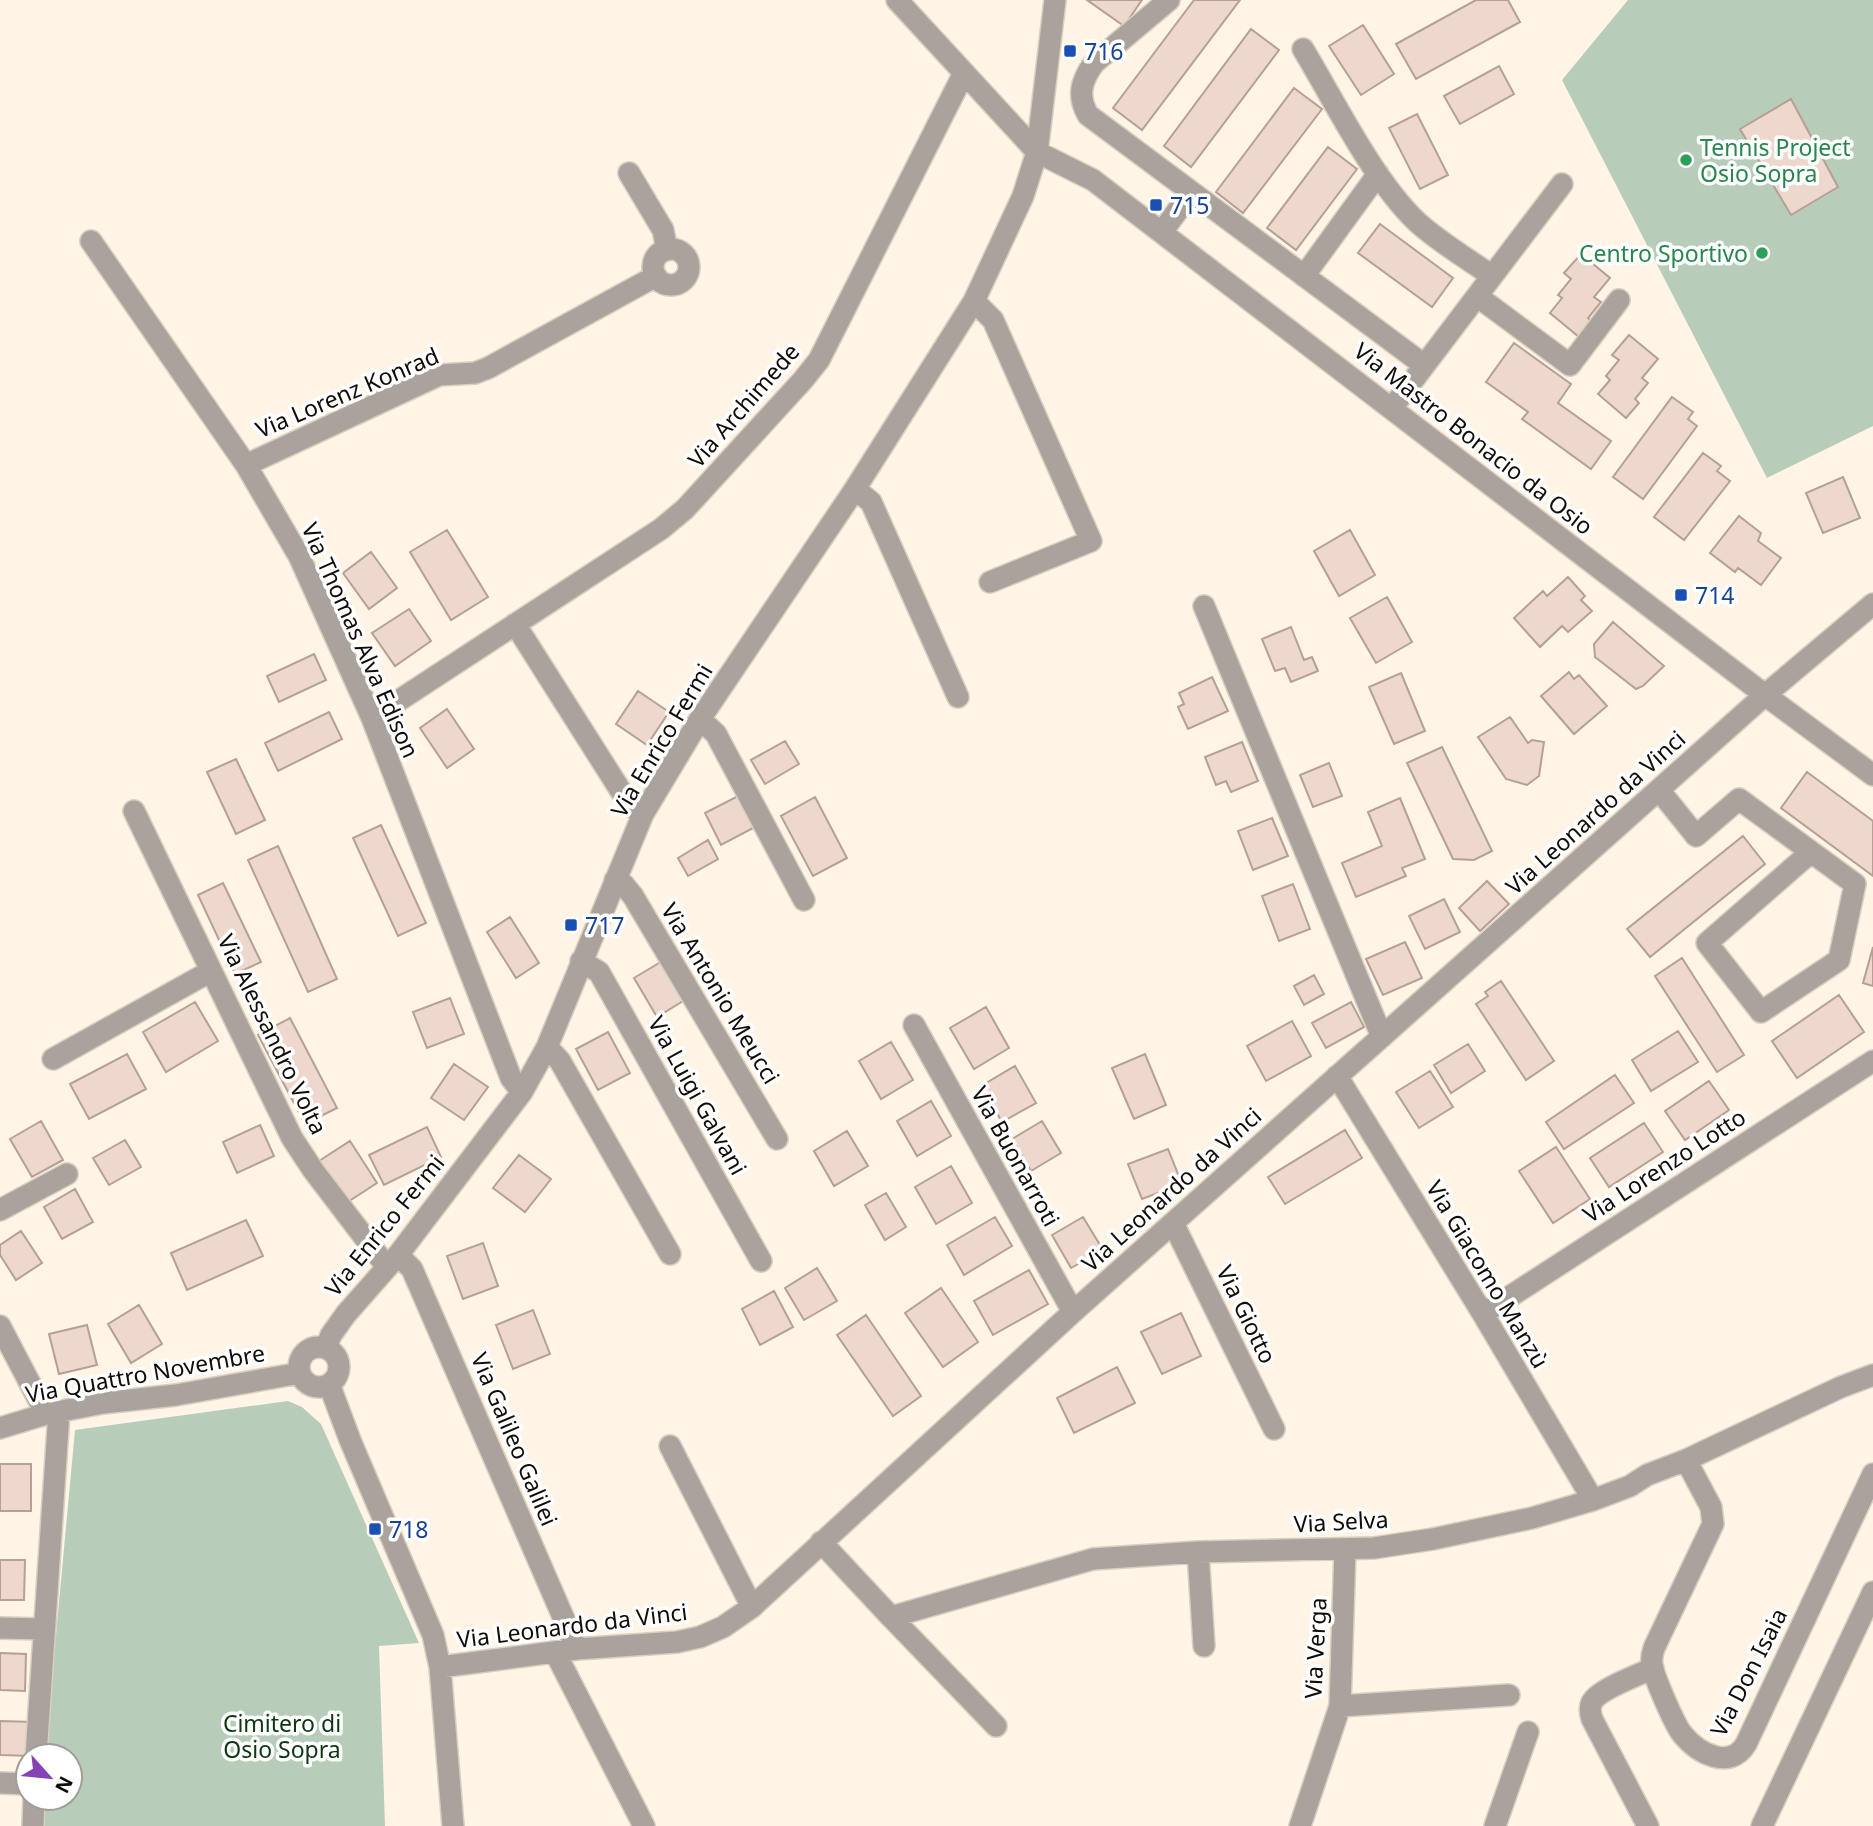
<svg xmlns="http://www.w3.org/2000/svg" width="1873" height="1826" viewBox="0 0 1873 1826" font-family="'Noto Sans',sans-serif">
<rect width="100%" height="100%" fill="#fff4e5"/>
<!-- green -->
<path fill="#b8cdb9" d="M1628,0H1873V426L1767,478L1562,80Z
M288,1401L302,1407L321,1424L419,1643L379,1646L385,1826H40L41,1798H70V1756H43L49,1636L56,1635L75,1430Z"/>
<!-- building -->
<path fill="#eed7cd" stroke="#b6a096" stroke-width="2" d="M1087,0H1142L1124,26Z
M1194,0H1240L1142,130L1113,108Z
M1476,0H1508L1520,22L1416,79L1396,44Z
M1363,25L1394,74L1361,95L1329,46Z
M1251,29L1279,50L1191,167L1164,146Z
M1499,66L1514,94L1460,124L1444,96Z
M1294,88L1322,109L1243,213L1216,192Z
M1791,99L1838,187L1791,215L1740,129Z
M1417,114L1448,175L1420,189L1389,128Z
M1328,147L1357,169L1296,250L1267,228Z
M1380,224L1453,278L1432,307L1358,253Z
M1581,254L1610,278L1594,297L1601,302L1588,318L1592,321L1579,337L1550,313L1562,298L1558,295L1571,279L1564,273Z
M1629,335L1658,359L1642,378L1648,383L1635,399L1639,403L1626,418L1598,394L1610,380L1606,376L1619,360L1612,355Z
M1514,343L1571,384L1558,403L1611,441L1591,469L1522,419L1528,412L1486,382Z
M1672,397L1693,412L1688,419L1697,426L1643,499L1613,477Z
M1703,453L1721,466L1717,471L1730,481L1684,540L1654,517Z
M1843,477L1860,518L1823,533L1806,493Z
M1739,516L1761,533L1758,541L1781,558L1761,585L1738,568L1735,572L1710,553Z
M447,530L488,597L451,620L410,552Z
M1350,530L1375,575L1339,596L1314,551Z
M371,552L397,588L369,609L343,573Z
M1568,577L1585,596L1581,600L1592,611L1568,632L1562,626L1540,647L1514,618L1543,591L1547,596Z
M1387,597L1412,642L1376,663L1350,618Z
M409,609L431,641L395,666L372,633Z
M1613,622L1664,666L1643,686L1636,689L1595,657L1594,644Z
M1291,627L1304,660L1312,657L1318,671L1291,682L1285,668L1275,671L1262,639Z
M314,654L326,680L279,702L267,676Z
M1569,672L1574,679L1579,675L1607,706L1574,734L1541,696Z
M1401,673L1425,731L1394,744L1369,687Z
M1212,677L1228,711L1188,729L1178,707L1184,704L1179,693Z
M638,691L669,712L647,745L616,724Z
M447,709L474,749L447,768L420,728Z
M329,712L342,739L278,771L265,743Z
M1510,717L1528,743L1532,740L1544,742L1539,776L1527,785L1506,779L1478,737Z
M785,741L799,764L765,784L751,760Z
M1242,742L1258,781L1231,792L1226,781L1216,785L1205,757Z
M1442,747L1492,851L1474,860L1453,859L1407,763Z
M236,759L265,820L236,834L207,772Z
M1329,763L1342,796L1313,807L1300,775Z
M1807,772L1873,821V876L1781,808Z
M738,796L755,827L721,845L705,813Z
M815,797L847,858L813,876L781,816Z
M1400,798L1425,859L1402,868L1406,876L1356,897L1342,863L1382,846L1368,812Z
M1272,818L1288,856L1253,870L1238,831Z
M381,825L426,923L398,936L353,838Z
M1743,836L1765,864L1650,957L1627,929Z
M708,840L718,859L688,876L678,858Z
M278,846L337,979L308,992L248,860Z
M1487,881L1509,904L1480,931L1459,908Z
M223,883L261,962L235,974L198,895Z
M1293,884L1310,929L1279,941L1262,896Z
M1444,899L1460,932L1425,949L1409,916Z
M510,917L539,963L516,978L487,932Z
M1405,942L1422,978L1383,995L1366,959Z
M1873,947V986L1863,983Z
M1682,958L1744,1055L1717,1072L1655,976Z
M664,960L688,998L657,1017L634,978Z
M1314,975L1324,994L1304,1005L1294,986Z
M1501,981L1554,1061L1526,1080L1476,1004L1488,996L1485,992Z
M1839,995L1864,1032L1797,1078L1772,1041Z
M450,998L464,1034L427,1048L413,1012Z
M195,1002L218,1041L166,1072L143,1032Z
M1351,1002L1364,1027L1326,1048L1312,1023Z
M986,1007L1009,1048L974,1069L950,1028Z
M290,1018L337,1108L305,1124L258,1035Z
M1292,1021L1311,1056L1266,1081L1247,1046Z
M1678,1031L1698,1062L1651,1091L1632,1060Z
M608,1032L630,1073L598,1090L576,1049Z
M891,1042L913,1080L881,1099L859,1061Z
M1468,1044L1485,1071L1451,1093L1434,1065Z
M127,1054L146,1089L89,1119L70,1084Z
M1145,1054L1166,1105L1134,1119L1112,1068Z
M454,1064L488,1087L464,1120L431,1098Z
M1015,1066L1036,1103L1002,1122L981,1086Z
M1430,1071L1453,1107L1419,1128L1396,1092Z
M1615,1075L1634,1103L1564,1149L1546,1122Z
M1709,1081L1729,1110L1685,1140L1665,1111Z
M931,1101L951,1136L917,1156L897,1121Z
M41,1121L63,1160L32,1177L10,1139Z
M1042,1121L1061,1153L1031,1171L1012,1139Z
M1644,1123L1663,1152L1609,1187L1590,1158Z
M260,1125L274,1156L237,1173L223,1142Z
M427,1127L441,1157L384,1185L369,1155Z
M1345,1130L1362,1158L1285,1204L1268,1177Z
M847,1131L868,1166L834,1186L814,1151Z
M125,1140L141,1167L109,1185L93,1158Z
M350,1141L377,1183L346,1203L319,1161Z
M1556,1147L1590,1199L1553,1223L1519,1171Z
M1168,1149L1182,1184L1142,1199L1128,1164Z
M519,1155L551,1179L525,1212L493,1188Z
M951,1166L972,1203L936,1224L915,1187Z
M75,1189L93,1222L62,1239L44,1207Z
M886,1193L906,1227L885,1240L865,1205Z
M995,1217L1012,1246L964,1275L947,1245Z
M1083,1217L1103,1250L1071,1268L1052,1235Z
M246,1220L263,1256L187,1290L171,1253Z
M21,1231L42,1263L16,1280L0,1255V1245Z
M483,1243L498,1286L463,1299L447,1256Z
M817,1268L837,1301L804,1320L785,1288Z
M1029,1270L1048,1304L993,1335L974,1301Z
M941,1288L978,1342L943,1367L905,1313Z
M774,1291L793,1327L760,1345L742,1309Z
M139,1305L162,1344L131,1363L108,1324Z
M533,1310L550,1354L513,1369L496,1325Z
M1181,1313L1201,1356L1162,1374L1141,1332Z
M866,1315L921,1396L893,1416L837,1335Z
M87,1325L97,1365L59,1374L49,1334Z
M1117,1367L1135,1403L1074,1433L1057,1398Z
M0,1464H31V1511H0Z
M0,1560H25L24,1600H0Z
M0,1653L26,1654L25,1691L0,1690Z
M0,1721L34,1722L32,1756L0,1755Z"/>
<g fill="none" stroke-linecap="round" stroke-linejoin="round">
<defs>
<path id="minor" d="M897,0L1037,152L1093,180L1765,695L1873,775
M1169,0L1094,63C1081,81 1077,96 1088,115L1424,365
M1303,49C1335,102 1371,176 1414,219C1434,239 1468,259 1492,276
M629,173L663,230L667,250
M1162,232L1191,192
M91,241L246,465L299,556L372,718L511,1078L522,1092
M653 267a18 18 0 1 1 36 0a18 18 0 1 1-36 0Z
M1304,276L1378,174
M1477,296L1570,365L1619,300
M974,301L993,320L1091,541L990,582
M1392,408L1562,184
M246,465L439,375L475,373L488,368L656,276
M855,489L871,502L958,697
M1204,606L1382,1037
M515,624L631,807L643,814
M372,718L661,529L685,509L803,380L819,360L964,73
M700,719L716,734L804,900
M1659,790L1696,836L1739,799L1855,884L1839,960L1761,1012L1707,943L1811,852
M134,811L292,1138L313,1170L387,1267
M615,880L624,885L633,896L777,1139
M581,961L599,972L761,1261
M914,1025L1073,1312
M547,1047L560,1061L670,1254
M53,1059L211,971
M1337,1076L1483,1314L1593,1500
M0,1210L67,1174
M1173,1223L1274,1429
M398,1255L412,1269L577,1649
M1483,1314L1873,1061
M0,1326L46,1414
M299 1367a20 20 0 1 1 40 0a20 20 0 1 1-40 0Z
M326,1348L331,1335L346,1314L398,1255L522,1092L547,1047L643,814L700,719L855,489L974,301L1023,196L1037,152L1055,0
M329,1384L350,1440L433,1635L440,1667L453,1826
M0,1428L46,1414L103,1403L176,1395L300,1373
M670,1446L752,1607
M1686,1460L1711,1507L1713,1524L1654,1648C1652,1654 1651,1659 1652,1665C1654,1677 1675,1726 1683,1735C1698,1753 1730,1771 1746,1744L1873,1474
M821,1542L891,1617L1093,1559L1198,1552L1374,1548L1433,1539L1532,1518L1593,1500L1630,1486L1647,1475L1686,1460L1841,1387L1873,1375
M1198,1552L1204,1646
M891,1617L996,1726
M0,1628L43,1629
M555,1652L644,1826
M440,1667L577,1649L677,1642L700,1637L723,1627L752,1607L1073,1312L1765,695L1873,604
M1340,1706L1509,1695
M36,1756L59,1412
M0,1783L28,1784
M33,1826L34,1798
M1300,1826L1340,1706L1345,1550
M1495,1826L1528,1732
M1648,1826L1592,1719C1590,1713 1589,1708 1592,1702C1599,1689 1639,1675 1653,1668
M1762,1826L1873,1592"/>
</defs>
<!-- minor casing -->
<use href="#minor" stroke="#d9cfc1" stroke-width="24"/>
<!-- minor -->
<use href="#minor" stroke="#aaa29c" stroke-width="21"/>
</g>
<!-- markers -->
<g fill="#1a4fb4" stroke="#fff" stroke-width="2.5">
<rect x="1063" y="44" width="14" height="14" rx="3.5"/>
<rect x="1149" y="198" width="14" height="14" rx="3.5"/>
<rect x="1674" y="588" width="14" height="14" rx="3.5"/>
<rect x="564" y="918" width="14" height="14" rx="3.5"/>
<rect x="368" y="1522" width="14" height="14" rx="3.5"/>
</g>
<g fill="#2e9e5b" stroke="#fff" stroke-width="2.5">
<circle cx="1686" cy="160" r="7"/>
<circle cx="1762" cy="253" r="7"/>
</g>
<g text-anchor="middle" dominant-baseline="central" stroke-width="7" stroke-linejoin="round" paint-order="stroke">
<!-- transit labels -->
<g font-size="23" fill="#164399" stroke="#fff" text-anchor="start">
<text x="1084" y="51">716</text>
<text x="1170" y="205">715</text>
<text x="1695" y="595">714</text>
<text x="585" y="925">717</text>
<text x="389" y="1529">718</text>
</g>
<!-- leisure labels -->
<g font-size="23" fill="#27864d" stroke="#fff" text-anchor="start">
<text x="1700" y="147">Tennis Project<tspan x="1700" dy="26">Osio Sopra</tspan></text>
<text x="1748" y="253" text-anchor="end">Centro Sportivo</text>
</g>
<!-- street labels -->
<g font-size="23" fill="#100c06" stroke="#fff">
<text transform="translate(347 392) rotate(-23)">Via Lorenz Konrad</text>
<text transform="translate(743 405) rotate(-49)">Via Archimede</text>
<text transform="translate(1474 438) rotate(38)">Via Mastro Bonacio da Osio</text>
<text transform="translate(361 640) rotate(66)">Via Thomas Alva Edison</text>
<text transform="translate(661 740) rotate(-59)">Via Enrico Fermi</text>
<text transform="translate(1595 812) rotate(-42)">Via Leonardo da Vinci</text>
<text transform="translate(721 993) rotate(59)">Via Antonio Meucci</text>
<text transform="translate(273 1034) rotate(64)">Via Alessandro Volta</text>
<text transform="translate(698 1095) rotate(61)">Via Luigi Galvani</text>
<text transform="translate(1016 1156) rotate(61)">Via Buonarroti</text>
<text transform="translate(1664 1165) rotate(-33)">Via Lorenzo Lotto</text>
<text transform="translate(1171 1189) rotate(-42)">Via Leonardo da Vinci</text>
<text transform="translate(384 1225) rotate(-51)">Via Enrico Fermi</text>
<text transform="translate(1488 1274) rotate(59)">Via Giacomo Manzù</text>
<text transform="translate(1247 1314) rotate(64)">Via Giotto</text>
<text transform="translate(145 1373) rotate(-10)">Via Quattro Novembre</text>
<text transform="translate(515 1439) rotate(67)">Via Galileo Galilei</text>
<text transform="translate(1341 1521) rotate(-3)">Via Selva</text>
<text transform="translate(572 1625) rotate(-7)">Via Leonardo da Vinci</text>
<text transform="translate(1315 1648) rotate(-87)">Via Verga</text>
<text transform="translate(1748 1672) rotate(-63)">Via Don Isaia</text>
</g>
<!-- park labels -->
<g font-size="23" fill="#0d3713" stroke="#fff">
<text x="282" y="1723">Cimitero di<tspan x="282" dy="26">Osio Sopra</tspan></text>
</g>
</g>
<!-- north arrow -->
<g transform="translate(49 1777) rotate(117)"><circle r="33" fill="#ffffff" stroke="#9f9e9b" stroke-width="2"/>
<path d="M0-5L12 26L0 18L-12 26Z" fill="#8543b7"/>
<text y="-10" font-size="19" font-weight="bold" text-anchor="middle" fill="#100c06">N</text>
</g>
</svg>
